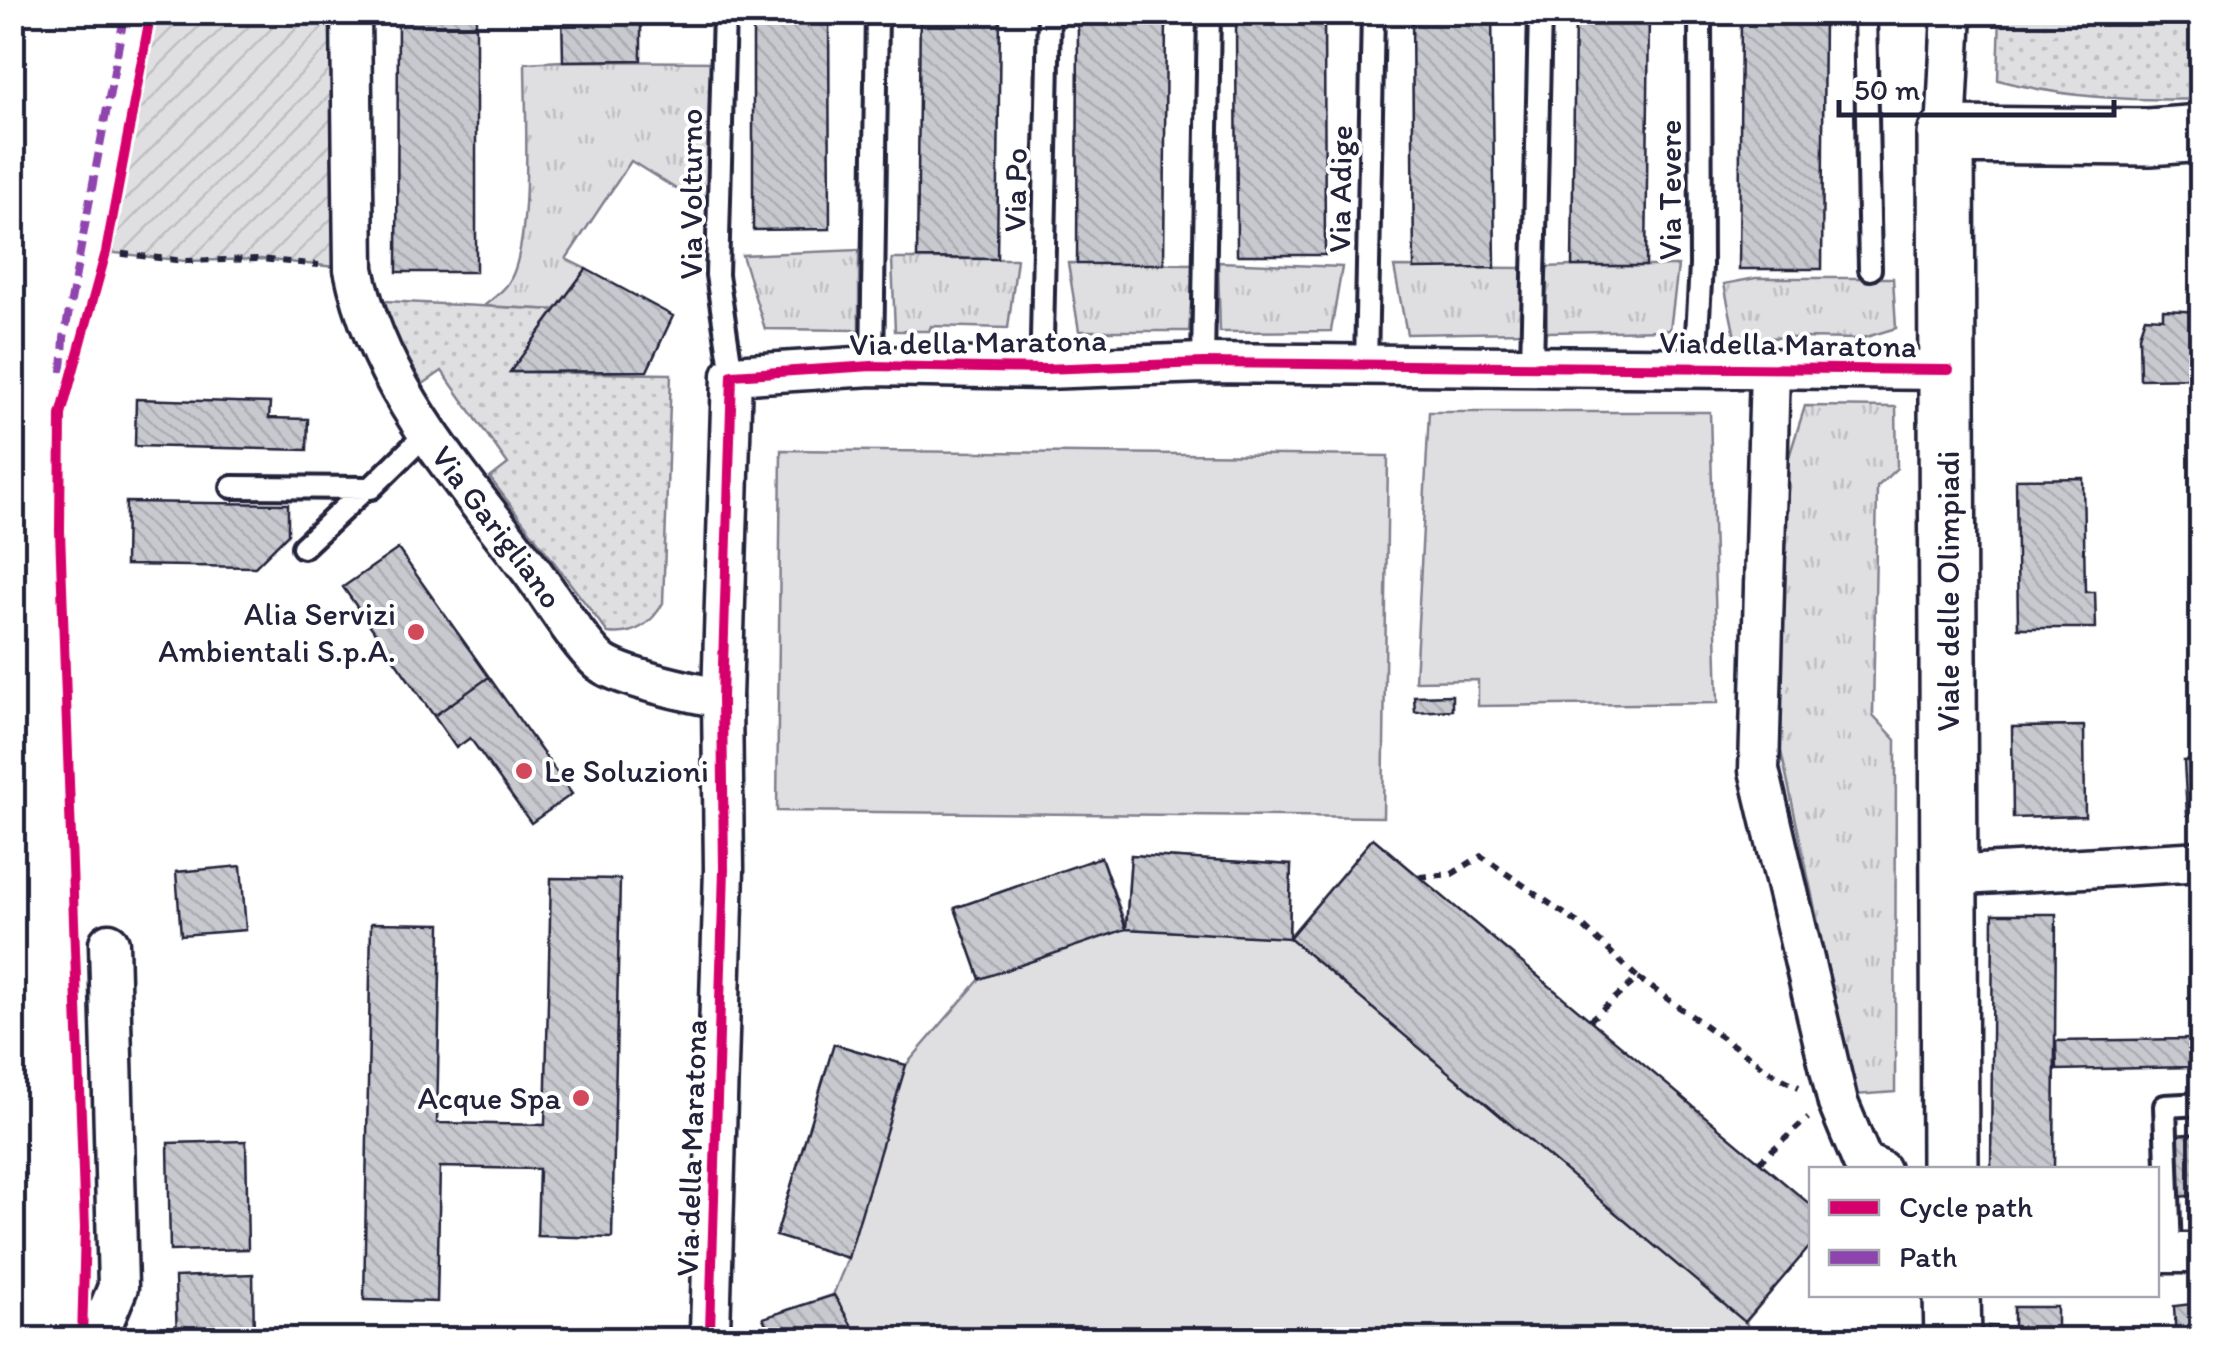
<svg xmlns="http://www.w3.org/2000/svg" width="2214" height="1352" viewBox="0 0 2214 1352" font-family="Itim,sans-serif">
<defs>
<pattern id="grass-tufts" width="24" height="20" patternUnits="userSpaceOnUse" patternTransform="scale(2.5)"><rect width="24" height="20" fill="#dfdfe2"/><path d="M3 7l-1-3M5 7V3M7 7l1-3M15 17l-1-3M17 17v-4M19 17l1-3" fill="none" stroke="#bfbfc3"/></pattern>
<pattern id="park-dots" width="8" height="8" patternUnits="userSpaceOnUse" patternTransform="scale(2.5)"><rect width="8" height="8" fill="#dfdfe2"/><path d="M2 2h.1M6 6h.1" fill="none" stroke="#bfbfc3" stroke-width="1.8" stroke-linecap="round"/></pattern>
<pattern id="garden-furrows" width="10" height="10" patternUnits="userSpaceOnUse" patternTransform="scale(2.5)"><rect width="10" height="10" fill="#dfdfe2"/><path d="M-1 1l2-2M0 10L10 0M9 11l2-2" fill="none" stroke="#bfbfc3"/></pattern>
<pattern id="building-back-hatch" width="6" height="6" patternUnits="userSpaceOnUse" patternTransform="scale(2.5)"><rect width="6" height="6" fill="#c8c8cf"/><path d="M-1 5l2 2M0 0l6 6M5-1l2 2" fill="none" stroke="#acacb3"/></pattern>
</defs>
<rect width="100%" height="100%" fill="#fff"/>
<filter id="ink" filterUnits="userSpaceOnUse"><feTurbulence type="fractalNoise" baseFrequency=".01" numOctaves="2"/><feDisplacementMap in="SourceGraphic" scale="20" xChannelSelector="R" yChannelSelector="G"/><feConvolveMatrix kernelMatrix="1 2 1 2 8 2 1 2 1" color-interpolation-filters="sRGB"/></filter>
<g filter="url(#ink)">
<!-- grass -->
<path fill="url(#grass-tufts)" stroke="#80808e" stroke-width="2.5" d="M563,61L722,62L718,215L631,161L566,259L586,269L555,310L484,306C491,300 501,293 507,285C534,250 525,110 525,63Z
M859,250V330L765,329L742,255Z
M892,259H1017L1008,328L931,326L929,331H895Z
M1218,262L1342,267L1331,331L1220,332Z
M1068,263L1194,264L1189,331H1079Z
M1572,266H1678L1670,330L1547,332L1545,267Z
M1394,267L1523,268L1521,332L1407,334Z
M1756,278H1893L1896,328L1860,339L1735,337L1724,284Z
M1805,406L1896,407L1897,468L1877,487L1873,715L1896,740L1895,1092L1855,1095L1781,751L1782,479Z"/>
<!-- park -->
<path fill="url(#park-dots)" stroke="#80808e" stroke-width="2.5" d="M2000,13H2201V99C2132,101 2065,98 1998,80Z
M385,301L555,310L511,372L671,374L663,603C651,625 633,636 608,633L490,478L508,464L442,371L423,384L377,303Z"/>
<!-- garden -->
<path fill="url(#garden-furrows)" stroke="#80808e" stroke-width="2.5" d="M151,13H351L354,269L261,259L185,261L106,252Z"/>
<!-- pitch -->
<path fill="#dfdfe2" stroke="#80808e" stroke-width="2.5" d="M1429,412H1710L1718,703L1478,706V680L1415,681Z
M781,450L1388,456L1383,817L777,811Z
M1373,838L1811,1206V1244L1746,1322L1752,1339L774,1340L763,1318L833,1295L848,1258L776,1236L834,1044L906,1065L980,979L955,908L1101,857L1126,926L1131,855L1291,865L1289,937Z"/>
<!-- building -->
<path fill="url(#building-back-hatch)" stroke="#22223b" stroke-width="2.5" d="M398,12H476V272H397Z
M562,12H641V60L563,61Z
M753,12H829L830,229L753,230Z
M920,12H1000L997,259L917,258Z
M1078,12H1166L1164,264H1077Z
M1236,12H1324L1325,255H1237Z
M1412,12H1492L1495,268L1414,269Z
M1575,12H1649L1646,266H1572Z
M1741,12H1824L1822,269H1739Z
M586,269L673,316L647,371L510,372Z
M2163,310L2202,312V378L2140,379L2139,335L2145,317L2163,318Z
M136,399L270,403L269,418L308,419L307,450L135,446Z
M2083,478L2085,592H2095L2096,628H2018L2016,479Z
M126,502L288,504V534L255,567L125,565Z
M398,549L489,677L434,716L343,587Z
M489,677L572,794L531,823L470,738L456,748L434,716Z
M1452,695V710L1415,712L1414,696Z
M2084,726L2085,816L2013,818L2012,727Z
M2202,760V814L2187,815L2184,761Z
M1373,838L1812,1206V1244L1745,1322L1289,938Z
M1131,855L1291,865L1289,938L1126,929Z
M1131,855L1291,865L1289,938L1126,929Z
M1101,857L1126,929L980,979L955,908Z
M1101,857L1126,929L980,979L955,908Z
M241,866L246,930L181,935L176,872Z
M551,878L620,879L612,1238L537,1236L539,1169L440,1167L437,1302L364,1300L371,923L441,924L437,1123L545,1125Z
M1993,914H2056L2054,1168L2080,1170H1991Z
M2189,1039L2190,1067L2057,1070L2056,1041Z
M834,1044L906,1065L848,1258L776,1236Z
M834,1044L906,1065L848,1258L776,1236Z
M2202,1133V1195L2177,1197L2174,1135Z
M246,1141L248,1249L170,1251L168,1143Z
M253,1274L254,1340H177L175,1277Z
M834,1295L860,1340H774L763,1318Z
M834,1295L860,1340H774L763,1318Z
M2202,1303V1340H2176L2174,1306Z
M2014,1307H2057V1340H1988V1326L2014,1327Z"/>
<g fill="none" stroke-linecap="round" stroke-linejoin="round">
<defs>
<path id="lane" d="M724,12L717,275L732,375
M1865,12L1870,269
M1203,363L1209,12
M872,366L877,12
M1366,366L1373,12
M1532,366L1540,12
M1695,368L1701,266L1700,12
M1044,369L1042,339L1049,12
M232,487L371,488L428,432
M303,547L366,488
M2170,1253L2165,1106L2202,1104"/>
<g id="street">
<path id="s1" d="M351,12L354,269C378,387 459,475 530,569C549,594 577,641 599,661C616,677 697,694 722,698"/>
<path d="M1946,135L1952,12"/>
<path d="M1770,369L1759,770L1838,1103L1863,1163L1880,1170"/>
<path d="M1947,876L2202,861"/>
<path d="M2156,1253H2202"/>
<path d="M96,1340L118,1287L109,943"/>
<path d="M713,1340L710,1331L724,869L722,698L732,375L872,366L1044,369L1203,363L1949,370"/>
</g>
<path id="secondary" d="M1950,1170L1946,135L2149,137L2202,133
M1952,1294L1953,1340"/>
</defs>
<!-- lane casing -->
<use href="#lane" stroke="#22223b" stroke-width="28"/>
<!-- street casing -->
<use href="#street" stroke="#22223b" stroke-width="45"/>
<!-- secondary casing -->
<use href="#secondary" stroke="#22223b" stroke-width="62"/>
<!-- path -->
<path stroke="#22223b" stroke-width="6" stroke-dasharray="8 8" stroke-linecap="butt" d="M106,252L185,261L260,259L319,265
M1420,877L1452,874L1481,856L1585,928L1638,978
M1590,1020L1638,978L1778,1077L1799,1087
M1759,1162L1808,1118"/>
<!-- lane -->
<use href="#lane" stroke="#fff" stroke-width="20"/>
<!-- street -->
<use href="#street" stroke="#fff" stroke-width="38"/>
<!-- secondary -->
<use href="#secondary" stroke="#fff" stroke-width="55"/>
<!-- quiet -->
<path stroke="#8e44ad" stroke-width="8" stroke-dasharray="15 8" stroke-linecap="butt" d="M62,372L64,338L125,12"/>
<defs>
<path id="cycleway" d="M82,1340L85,1228L60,531L61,415L106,252L151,12
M713,1340L710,1331L724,869L722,698L732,375L872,366L1044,369L1203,363L1949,370"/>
</defs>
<!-- cycleway casing -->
<use href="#cycleway" stroke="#fff" stroke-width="16"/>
<!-- cycleway -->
<use href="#cycleway" stroke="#d6006c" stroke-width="10"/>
</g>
</g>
<!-- markers -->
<g fill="#d1495b" stroke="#fff" stroke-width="4">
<circle cx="416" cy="632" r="10"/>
<circle cx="524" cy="771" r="10"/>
<circle cx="581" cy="1098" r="10"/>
</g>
<g text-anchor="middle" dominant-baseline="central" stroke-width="8" stroke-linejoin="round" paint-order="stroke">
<!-- street labels -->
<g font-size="32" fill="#22223b" stroke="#fff">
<text transform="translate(1340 189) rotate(-89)">Via Adige</text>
<text transform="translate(1015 190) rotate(-89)">Via Po</text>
<text transform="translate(1670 190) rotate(-90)">Via Tevere</text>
<text transform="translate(691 194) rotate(-90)">Via Volturno</text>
<text transform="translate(978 342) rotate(-1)">Via della Maratona</text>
<text transform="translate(1788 344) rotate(1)">Via della Maratona</text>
<text stroke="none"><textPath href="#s1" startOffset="555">Via Garigliano</textPath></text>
<text transform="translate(1948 591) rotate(-90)">Viale delle Olimpiadi</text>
<text transform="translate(691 1148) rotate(-88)">Via della Maratona</text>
</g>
<!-- poi labels -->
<g font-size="32" fill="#22223b" stroke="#fff" text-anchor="end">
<text x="396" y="614">Alia Servizi<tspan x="396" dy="37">Ambientali S.p.A.</tspan></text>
<text x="544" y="771" text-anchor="start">Le Soluzioni</text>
<text x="561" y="1098">Acque Spa</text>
</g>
</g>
<!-- margin -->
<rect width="2214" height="1352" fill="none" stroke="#fff" stroke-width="50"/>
<rect x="25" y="25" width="2164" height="1302" fill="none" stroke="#22223b" stroke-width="4" filter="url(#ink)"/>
<!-- legend -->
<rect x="1809" y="1167" width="350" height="130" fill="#ffffff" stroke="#a7a7b1" stroke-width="2.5"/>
<rect x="1829" y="1200" width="50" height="15" fill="#d6006c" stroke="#a7a7b1" stroke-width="2.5"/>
<text x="1899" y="1217" font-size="30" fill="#22223b">Cycle path</text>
<rect x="1829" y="1250" width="50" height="15" fill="#8e44ad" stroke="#a7a7b1" stroke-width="2.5"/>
<text x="1899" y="1267" font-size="30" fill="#22223b">Path</text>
<!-- scale -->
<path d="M1839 100v15h275v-15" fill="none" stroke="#22223b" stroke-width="5"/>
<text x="1854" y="100" font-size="30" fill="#22223b" stroke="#ffffff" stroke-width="8" paint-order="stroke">50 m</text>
</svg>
